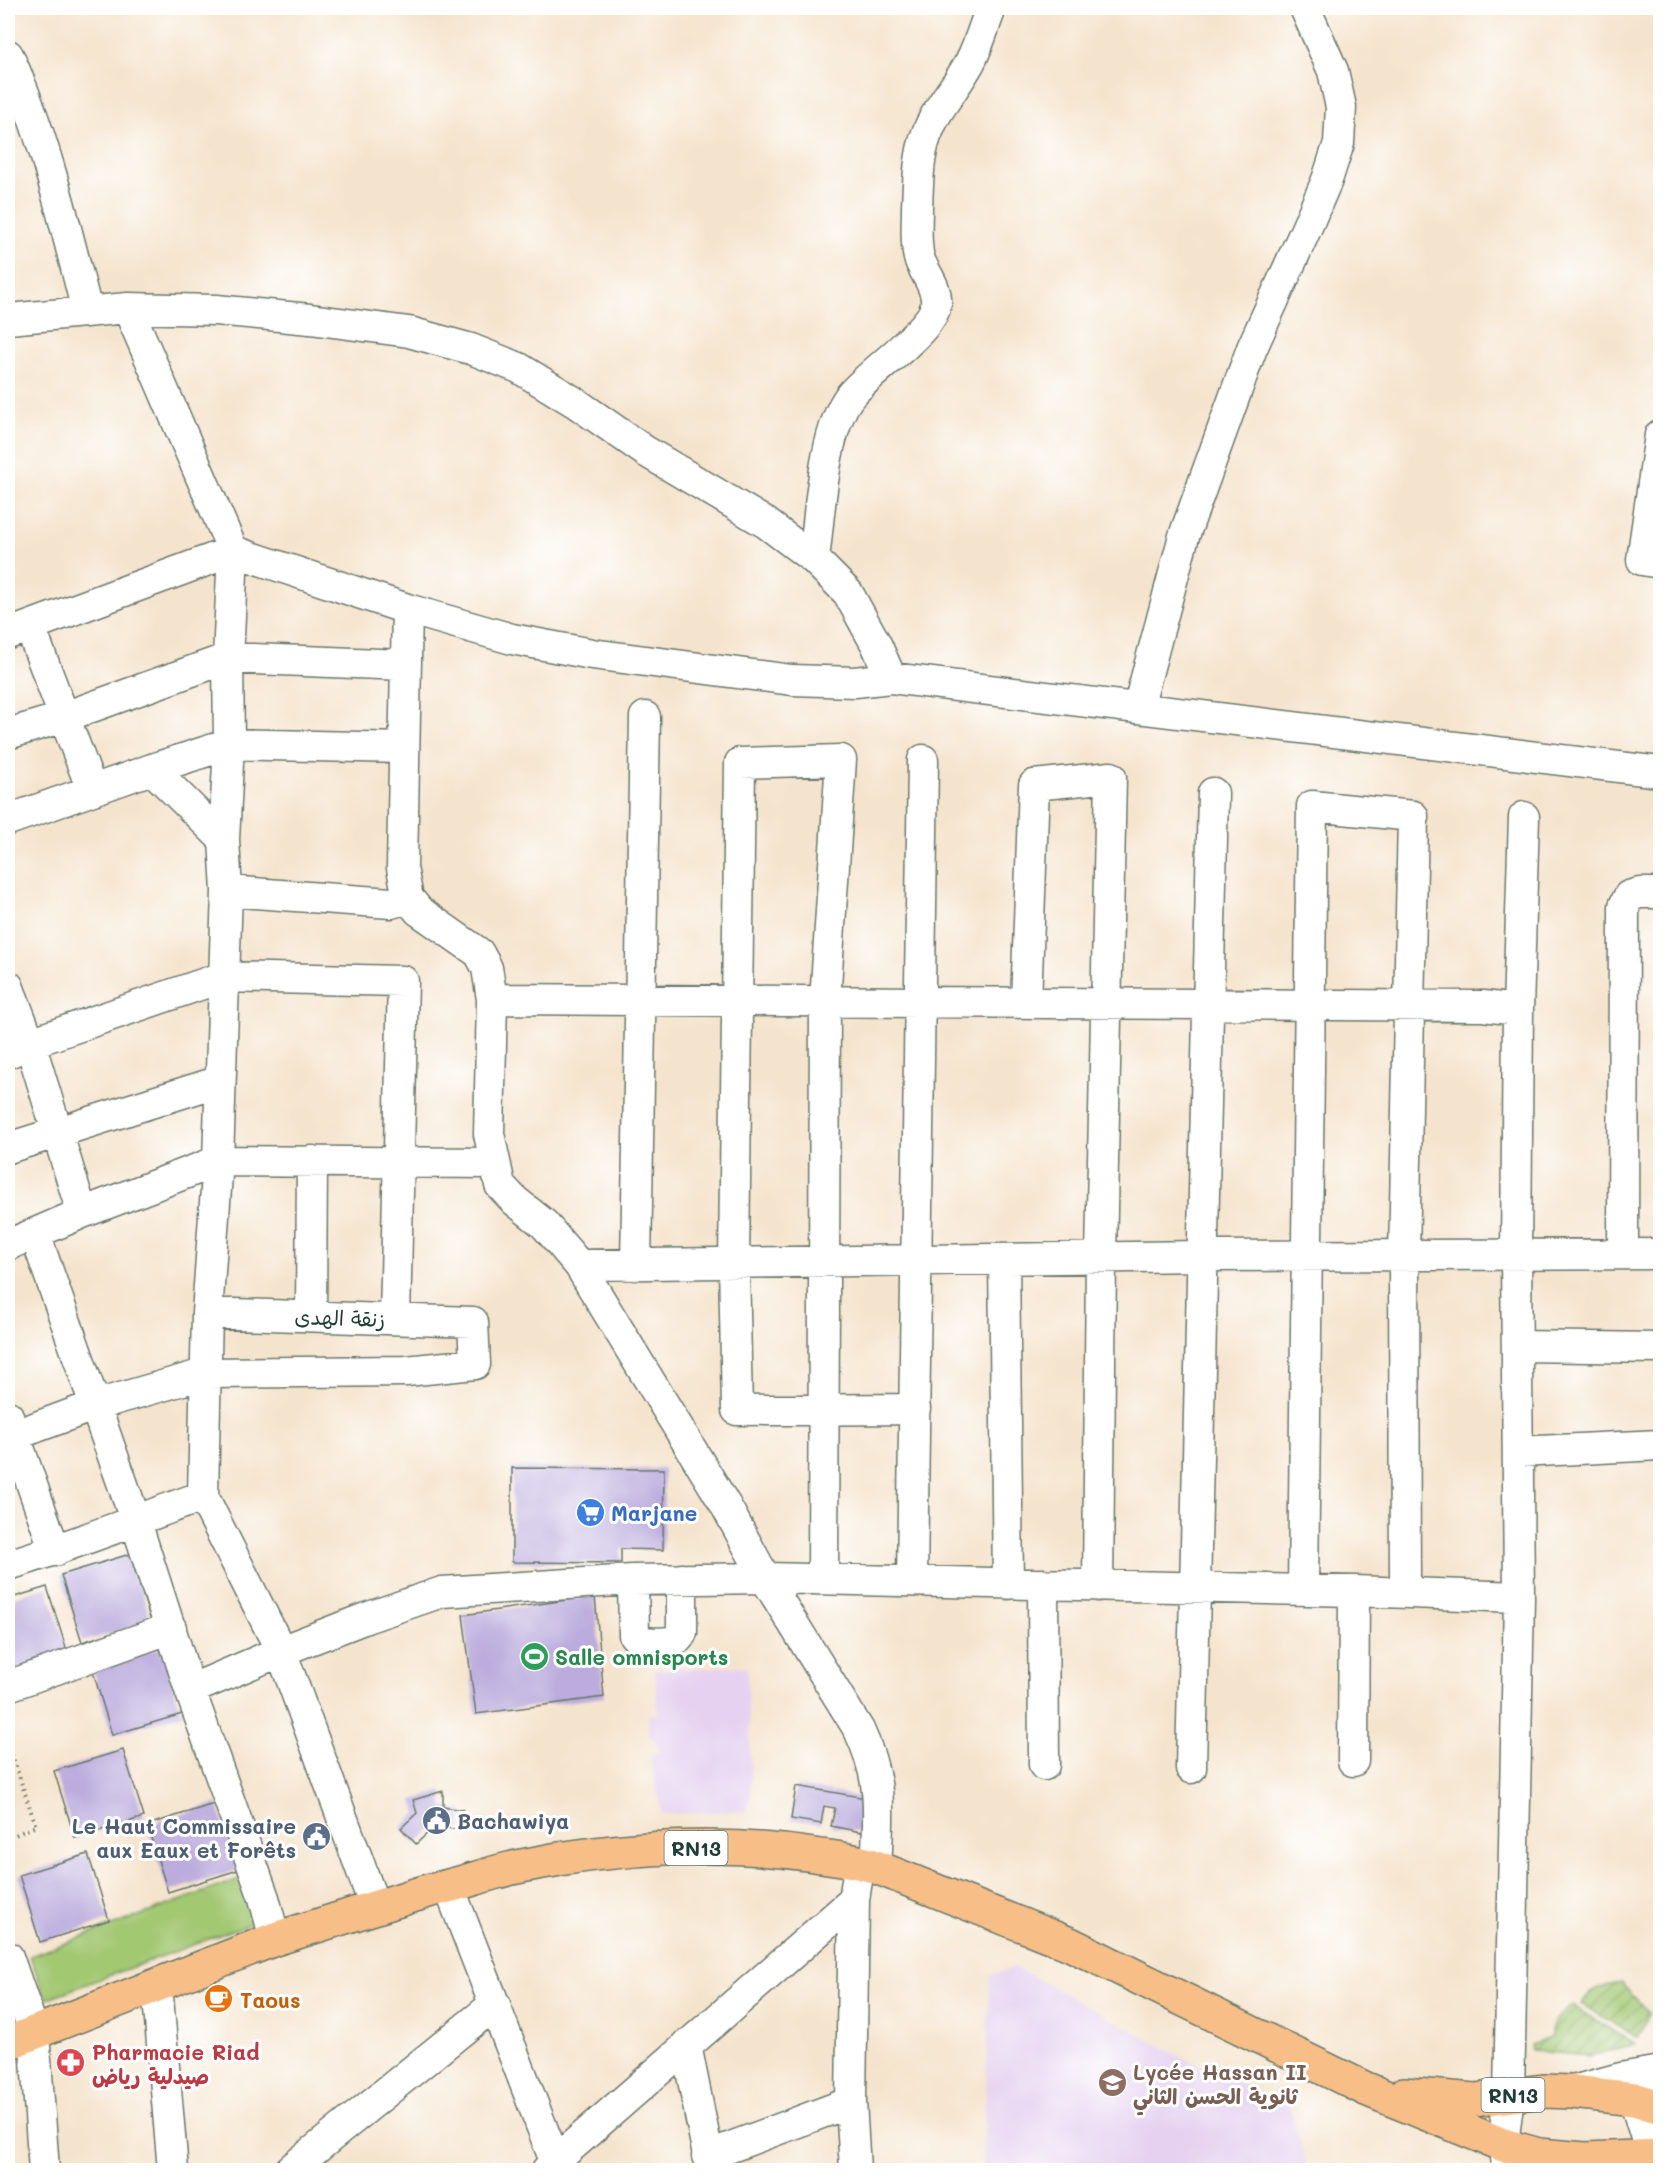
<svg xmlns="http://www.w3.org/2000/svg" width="1668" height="2178" viewBox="0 0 1668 2178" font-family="Mali,'Playpen Sans Arabic',sans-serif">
<defs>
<pattern id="garden-furrows" width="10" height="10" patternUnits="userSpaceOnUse" patternTransform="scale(1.5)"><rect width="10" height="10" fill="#a3c872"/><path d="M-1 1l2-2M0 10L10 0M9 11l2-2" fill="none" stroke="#84a45e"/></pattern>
</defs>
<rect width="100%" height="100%" fill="#fff"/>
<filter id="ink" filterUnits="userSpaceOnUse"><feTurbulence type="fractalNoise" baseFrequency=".0167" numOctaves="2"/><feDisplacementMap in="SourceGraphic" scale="12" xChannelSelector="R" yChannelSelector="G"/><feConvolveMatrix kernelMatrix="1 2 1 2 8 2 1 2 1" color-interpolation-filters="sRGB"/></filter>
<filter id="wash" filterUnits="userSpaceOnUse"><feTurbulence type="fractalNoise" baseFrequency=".008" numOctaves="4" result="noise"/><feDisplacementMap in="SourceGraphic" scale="24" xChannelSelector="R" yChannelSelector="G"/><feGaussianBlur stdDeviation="1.35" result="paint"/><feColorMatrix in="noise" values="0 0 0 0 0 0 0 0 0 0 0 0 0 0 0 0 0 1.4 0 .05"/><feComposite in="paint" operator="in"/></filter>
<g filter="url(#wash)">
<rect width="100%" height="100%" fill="#f5e4cd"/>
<!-- built -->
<path fill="#e6d2f0" d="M747,1666L751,1779V1796L746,1811L662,1814L650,1756L660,1752L657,1744L648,1733L649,1714L658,1715L655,1670Z
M1015,1967L1185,2059L1290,2106L1308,2170H983L990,1976Z"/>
<!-- green -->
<path fill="#a3c872" stroke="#618253" stroke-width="1.5" d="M247,1876L263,1919L46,1999L30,1956Z"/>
<!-- garden -->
<path fill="url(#garden-furrows)" stroke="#618253" stroke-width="1.5" d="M1621,1983L1649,2013L1638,2038L1581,2004C1591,1990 1604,1985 1621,1983Z
M1572,2006L1636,2045L1590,2056L1532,2051L1531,2045L1552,2037C1551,2021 1560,2015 1572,2006Z"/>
<g id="blocks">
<!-- building -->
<path fill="#bbacdd" d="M512,1468L664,1469L663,1550L621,1549V1563L512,1562Z
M130,1554L151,1621L82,1642L61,1575Z
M47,1587L68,1654L8,1673V1599Z
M595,1596L604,1697L476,1714L463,1615Z
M161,1647L182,1714L112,1735L92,1668Z
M123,1750L144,1817L75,1838L54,1771Z
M796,1786L872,1799L866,1833L831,1826L835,1808L824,1806L821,1824L791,1819Z
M443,1791V1807L463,1810L461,1830L438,1827L431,1830L416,1844L401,1828L417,1813L413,1800Z
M217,1803L238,1870L168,1892L147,1825Z
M88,1854L109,1920L40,1942L19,1875Z"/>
</g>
</g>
<g filter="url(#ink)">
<use href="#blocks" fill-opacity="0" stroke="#6a776a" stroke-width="1.5"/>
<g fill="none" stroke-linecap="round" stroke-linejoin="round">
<defs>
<path id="minor" d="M8,55C45,136 65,225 87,311
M128,308L233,551L228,658L229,744L224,840L227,891L218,1161L207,1313L203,1496L281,1651L375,1907
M8,319L128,308L216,310L310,319L409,332L471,349L519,368L576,403L645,451L766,523L814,559L848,593L876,644L891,678
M1660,435L1642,560L1660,563
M814,559C820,514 823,431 850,396C867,374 934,329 936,304C938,287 924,273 919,258C915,242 917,224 917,208C918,185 918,158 926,136C936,108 956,88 970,62C979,45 984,26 991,8
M407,609L402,868L408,898L419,911L479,953L487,968L492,999L489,1134L500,1185L514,1200L544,1224L579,1265L726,1506L765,1578L859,1730C883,1781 879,1812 876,1867
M30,627L92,790
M8,634L233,551L407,609L512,639L592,654L792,680L855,682L891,678L1660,772
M1138,708L1184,536L1252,348L1306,229L1327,180L1339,143L1341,107L1333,71L1305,8
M8,734L64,717L228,658L405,665
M152,769L224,840
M8,820L152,769L229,744L404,748
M227,891L391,903L408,898
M8,986L30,1043L82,1213
M492,999L1483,1006L1518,1010
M1026,1003L1034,785L1111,777L1101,1257L1098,1586
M8,1053L30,1043L223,977L403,981L395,1319
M8,1148L220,1081
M35,1234L135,1519L190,1690L264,1898L275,1939
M8,1245L82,1213L218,1161L494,1163
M1623,1254L1624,906L1629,896L1640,893H1660
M1004,1259L1008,1584
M579,1265L1203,1256L1660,1254
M636,1265L645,717
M311,1316L312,1161
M1517,1346L1660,1348
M8,1416L55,1551
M15,1435L96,1405L207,1373L406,1371L475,1364L473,1322L207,1313
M1518,1452L1660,1445
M8,1565C74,1545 138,1519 203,1496
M823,1579L825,1001L841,760L740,763L734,1263L737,1410L915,1409
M633,1580L634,1635L641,1642C655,1642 677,1647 682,1632V1579
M912,1581L923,760
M1043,1584L1044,1765
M1303,1590L1312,806L1413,816L1404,1256L1405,1592
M8,1686L171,1628
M190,1690L281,1651L366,1618L442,1592L633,1580L765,1578L1354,1591L1519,1597
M1353,1761L1354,1591
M1191,1768L1213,793
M449,1887L555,2161
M8,1957L34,2032L44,2170
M157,1986L173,2170
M686,2045L711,2170
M1573,2091L1621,2078L1660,2071
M707,2156L851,2102
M290,2170L495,2004
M547,2170L555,2161L854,1900
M855,2170L851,2102L854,1900L860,1861
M1507,2170L1503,2145L1509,2095L1519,1597L1516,1255L1518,1010L1524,817
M1656,2170L1634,2099L1660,2078"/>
<path id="major" d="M8,2043L275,1939L431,1890C453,1886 475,1878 497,1872C517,1866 539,1863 559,1859C643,1846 730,1842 814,1855C835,1858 856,1860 876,1867L1070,1944L1366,2089L1503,2145L1539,2155L1585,2159L1660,2156
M1404,2094L1475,2100L1543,2091L1573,2092L1634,2099L1660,2107"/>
</defs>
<!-- minor casing -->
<use href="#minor" stroke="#6a776a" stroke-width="33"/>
<!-- major casing -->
<use href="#major" stroke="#6a776a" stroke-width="36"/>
<!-- path -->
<path stroke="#6a776a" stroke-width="4" stroke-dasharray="1.5 4.5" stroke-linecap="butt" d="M8,1743L36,1826L8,1838"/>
<!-- minor -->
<use href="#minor" stroke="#fff" stroke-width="30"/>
<!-- major -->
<use href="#major" stroke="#f7be88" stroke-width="33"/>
</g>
</g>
<!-- icons -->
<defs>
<symbol id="supermarket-disc" viewBox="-11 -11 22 22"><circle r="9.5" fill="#3f7fe0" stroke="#fff"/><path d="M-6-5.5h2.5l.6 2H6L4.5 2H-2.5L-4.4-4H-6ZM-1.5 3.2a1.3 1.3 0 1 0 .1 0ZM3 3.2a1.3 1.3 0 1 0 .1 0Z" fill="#fff"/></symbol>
<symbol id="stadium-disc" viewBox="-11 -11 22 22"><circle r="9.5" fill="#2e9e5b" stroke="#fff"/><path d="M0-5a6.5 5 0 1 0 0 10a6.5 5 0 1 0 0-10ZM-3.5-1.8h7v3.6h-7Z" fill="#fff"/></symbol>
<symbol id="civic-disc" viewBox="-11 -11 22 22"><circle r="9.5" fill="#5c6f8a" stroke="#fff"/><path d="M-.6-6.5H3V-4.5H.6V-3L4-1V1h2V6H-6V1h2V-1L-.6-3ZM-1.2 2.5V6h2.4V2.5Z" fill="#fff"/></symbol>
<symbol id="cafe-disc" viewBox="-11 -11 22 22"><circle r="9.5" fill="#e8710a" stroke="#fff"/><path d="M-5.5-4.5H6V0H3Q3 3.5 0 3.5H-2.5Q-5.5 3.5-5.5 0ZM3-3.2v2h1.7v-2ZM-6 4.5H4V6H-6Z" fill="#fff"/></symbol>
<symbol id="pharmacy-disc" viewBox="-11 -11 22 22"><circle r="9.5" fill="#e0444e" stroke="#fff"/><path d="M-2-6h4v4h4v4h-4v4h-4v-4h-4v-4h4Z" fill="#fff"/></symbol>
<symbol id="school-disc" viewBox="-11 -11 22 22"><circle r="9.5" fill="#8d6e63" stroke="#fff"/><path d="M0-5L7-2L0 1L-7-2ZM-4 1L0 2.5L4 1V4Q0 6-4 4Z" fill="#fff"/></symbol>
</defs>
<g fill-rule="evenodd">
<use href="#supermarket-disc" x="574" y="1496" width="33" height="33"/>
<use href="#stadium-disc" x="518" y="1640" width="33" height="33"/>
<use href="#civic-disc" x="420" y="1804" width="33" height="33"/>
<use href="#civic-disc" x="300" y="1820" width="33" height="33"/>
<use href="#cafe-disc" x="202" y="1982" width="33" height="33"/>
<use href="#pharmacy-disc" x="54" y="2046" width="33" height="33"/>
<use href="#school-disc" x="1096" y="2066" width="33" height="33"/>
</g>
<g text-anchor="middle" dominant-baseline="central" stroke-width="6" stroke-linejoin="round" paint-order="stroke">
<!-- shield labels -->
<g fill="#fff" stroke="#627771" stroke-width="1.5">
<rect x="664.5" y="1831" width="63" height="34" rx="4.5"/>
<rect x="1481.5" y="2078" width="63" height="34" rx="4.5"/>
</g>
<g font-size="20" font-weight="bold" fill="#1f3d34">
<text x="696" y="1848">RN13</text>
<text x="1513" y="2095">RN13</text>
</g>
<!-- street labels -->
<g font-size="21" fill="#1f3d34" stroke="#fff">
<text transform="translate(340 1317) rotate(2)">زنقة الهدى</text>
</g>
<!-- shop labels -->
<g font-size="21" font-weight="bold" fill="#366cbe" stroke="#fff" text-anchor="start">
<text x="611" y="1512">Marjane</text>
</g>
<!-- leisure labels -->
<g font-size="21" font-weight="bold" fill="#27864d" stroke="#fff" text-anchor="start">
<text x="555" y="1656">Salle omnisports</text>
</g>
<!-- service labels -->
<g font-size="21" font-weight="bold" fill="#4e5e75" stroke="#fff" text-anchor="start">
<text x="457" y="1820">Bachawiya</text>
<text x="296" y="1825" text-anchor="end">Le Haut Commissaire<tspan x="296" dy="24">aux Eaux et Forêts</tspan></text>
</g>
<!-- food labels -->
<g font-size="21" font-weight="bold" fill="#c56008" stroke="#fff" text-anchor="start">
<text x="240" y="1999">Taous</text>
</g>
<!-- health labels -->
<g font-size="21" font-weight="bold" fill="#be3a42" stroke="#fff" text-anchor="start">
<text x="92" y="2051">Pharmacie Riad<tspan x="92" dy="24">صيدلية رياض</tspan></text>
</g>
<!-- education labels -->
<g font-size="21" font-weight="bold" fill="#785e54" stroke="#fff" text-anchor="start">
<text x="1133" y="2071">Lycée Hassan II<tspan x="1133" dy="24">ثانوية الحسن الثاني</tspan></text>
</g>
</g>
<!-- margin -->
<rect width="1668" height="2178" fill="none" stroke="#fff" stroke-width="30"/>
</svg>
